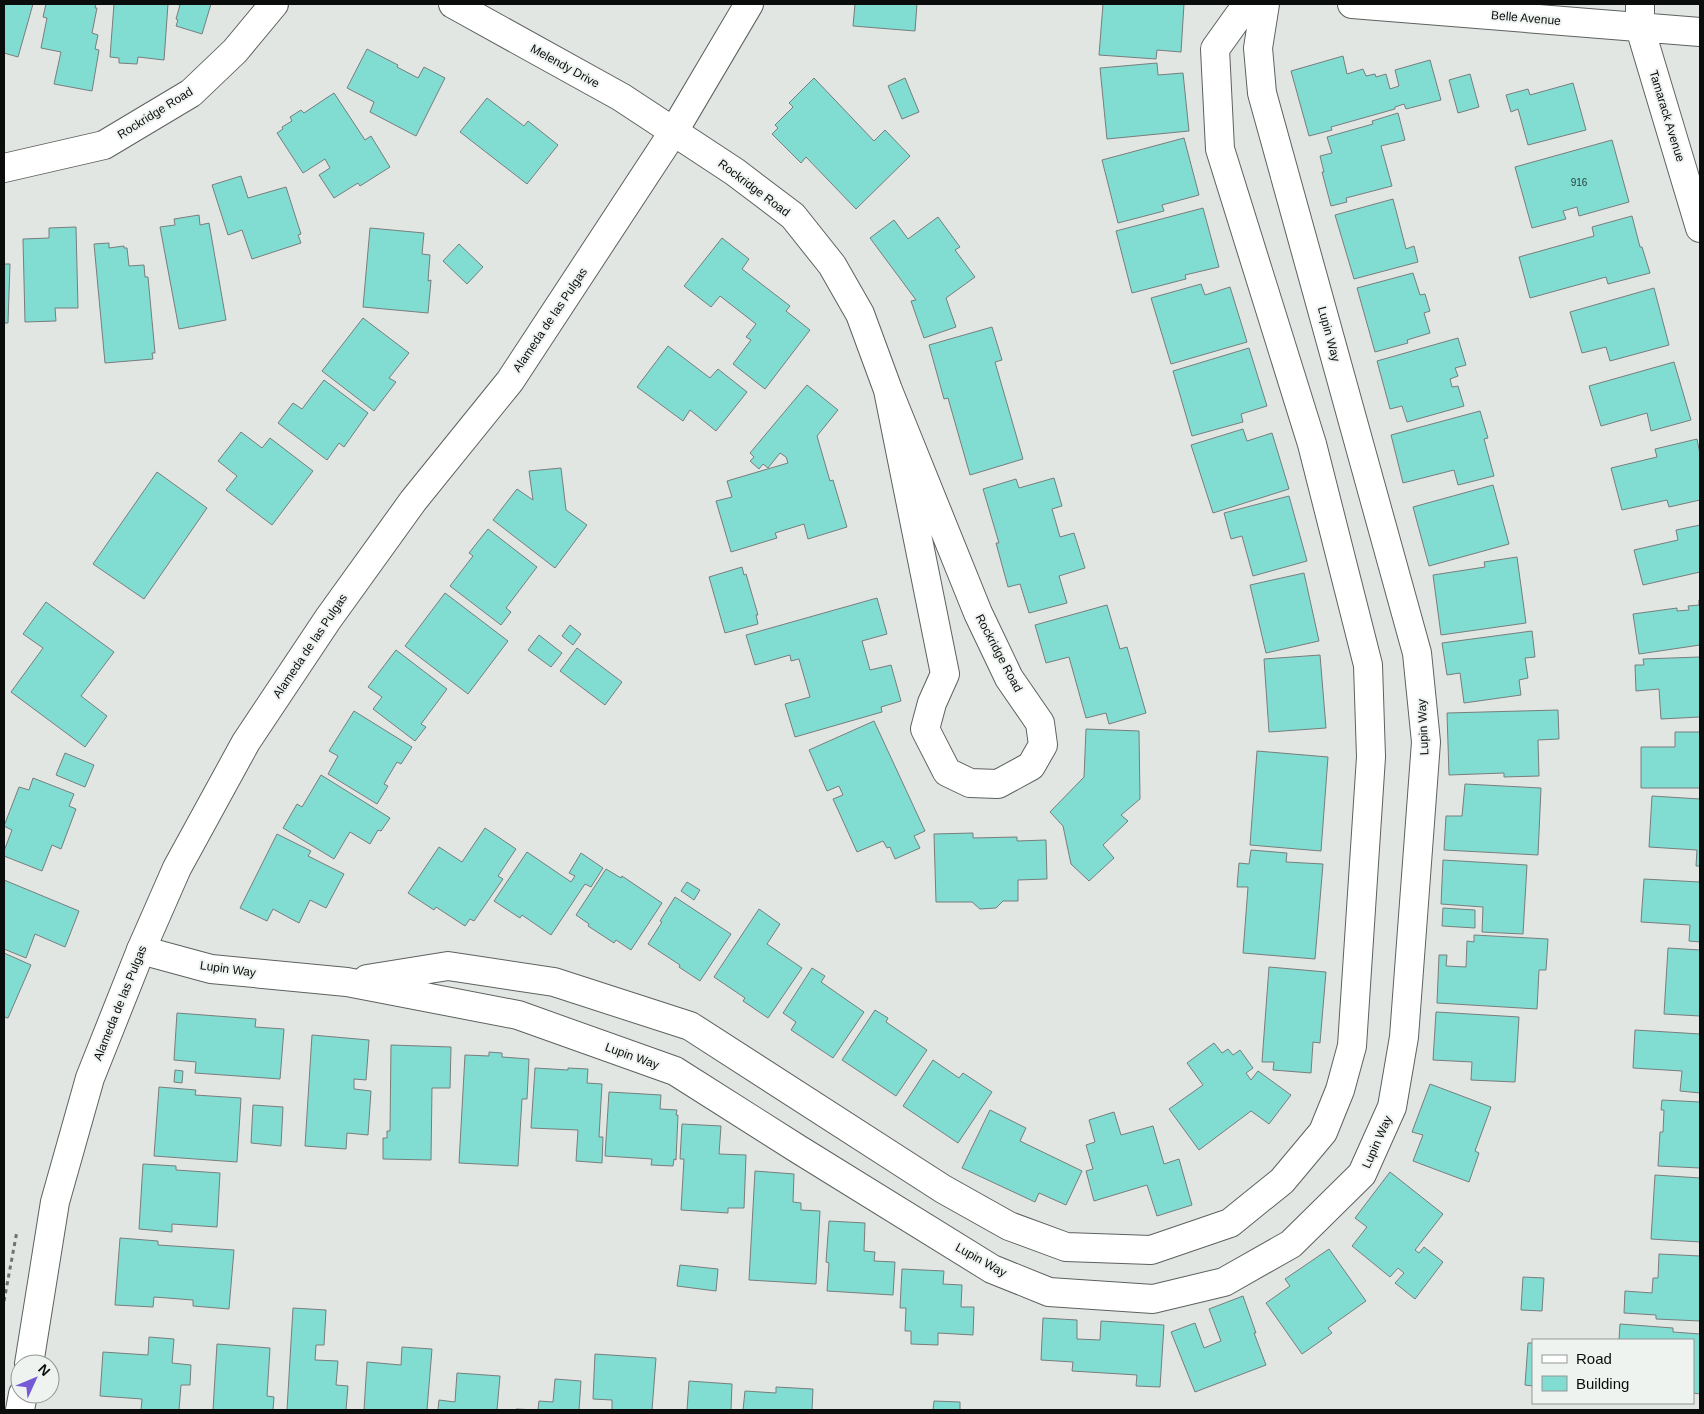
<svg xmlns="http://www.w3.org/2000/svg" width="1704" height="1414" viewBox="0 0 1704 1414" font-family="Arial,sans-serif">
<rect width="100%" height="100%" fill="#e1e6e3"/>
<!-- building -->
<path fill="#81dcd1" stroke="#787e7d" d="M4,4H33L18,57L4,53Z
M46,4H96L95,8H97L92,33L98,35L95,49L99,50L92,91L54,84L61,52L41,48L47,18L43,17Z
M114,4H168L164,60L138,57L137,64L119,63V58L110,57Z
M176,4H211L202,34L176,26L178,20L176,19L180,5Z
M855,4H917L915,31L853,26Z
M1103,4H1184L1181,52L1157,50L1156,59L1099,55Z
M367,49L398,65L397,67L418,78L424,67L445,78L416,136L370,112L374,102L347,88Z
M1343,56L1347,74L1363,69L1366,76L1375,74L1376,77L1386,74L1390,89L1399,86L1395,70L1430,60L1441,100L1406,109L1404,104L1395,107V109L1331,127L1332,130L1309,136L1291,71Z
M1157,63L1158,75L1183,73L1189,131L1107,139L1100,68Z
M1470,74L1479,107L1458,113L1449,80Z
M814,78L874,141L885,130L910,156L856,209L806,157L801,163L772,134L778,128L775,125L793,107L789,103Z
M905,78L919,112L902,119L888,86Z
M1573,83L1586,130L1528,145L1518,109L1511,112L1506,95L1528,89L1530,95Z
M334,93L365,140L371,136L390,167L360,186L358,183L334,198L319,175L330,168L325,159L303,173L277,133L283,129L282,127L292,121L290,117L301,110L304,113Z
M487,98L524,126L528,121L558,145L527,184L460,132Z
M1398,113L1405,140L1381,146L1392,186L1346,198L1347,202L1331,206L1322,172H1324L1320,156L1332,153L1327,137L1373,124L1372,121Z
M1184,138L1199,195L1162,205L1164,211L1118,223L1102,160Z
M1612,140L1629,202L1579,216L1577,207L1563,211L1566,219L1532,228L1515,167Z
M241,176L248,198L286,187L301,234L298,235L301,243L252,259L242,230L228,235L212,185Z
M1393,199L1406,249L1414,246L1418,262L1354,279L1335,215Z
M1203,208L1219,267L1185,275L1186,279L1132,293L1116,231Z
M199,215L200,225L209,223L226,320L179,329L160,227L175,225L174,219Z
M1632,216L1640,247H1642L1650,273L1608,284L1606,277L1530,298L1519,257L1594,236L1592,227Z
M938,217L960,247L955,250L975,277L946,298L956,327L924,338L911,301L916,300L870,238L894,220L908,239Z
M76,227L78,308H55L56,321L25,322L23,239L49,238V228Z
M370,228L424,233L422,254L430,255L428,281L431,280L428,313L363,307Z
M722,238L749,259L742,269L790,306L786,311L810,330L765,389L733,364L751,340L746,337L756,324L720,296L711,307L684,286Z
M109,243V248L124,246V248H127L129,266L144,265L145,277H148L155,353H152L153,359L105,363L94,244Z
M459,244L483,267L467,284L443,261Z
M4,264H10L8,323H4Z
M1413,273L1420,295L1425,294L1430,311L1424,313L1430,333L1407,340L1408,343L1375,352L1357,288Z
M1201,284L1205,295L1230,287L1247,342L1171,364L1151,298Z
M1654,288L1669,345L1610,361L1606,347L1582,353L1570,312Z
M363,318L409,353L389,378L396,382L374,411L322,371Z
M992,327L1002,360L995,362L1023,459L970,475L948,398L944,399L929,345Z
M1458,338L1466,365L1455,368L1458,376L1450,379L1452,387L1458,386L1464,406L1407,422L1402,406L1390,409L1377,361Z
M668,346L710,378L718,369L747,392L716,431L690,410L683,421L637,387Z
M1249,348L1267,406L1241,414L1243,422L1192,436L1173,371Z
M1674,362L1691,420L1651,431L1647,413L1601,426L1589,386Z
M324,380L368,413L344,447L339,443L327,460L278,423L293,403L302,409Z
M807,385L838,410L817,436L830,481L833,480L847,527L808,539L804,524L775,533L777,538L731,552L716,501L732,497L727,481L788,463L786,457L780,453L768,468L763,464L759,469L750,461L754,457L750,453Z
M1480,411L1488,438L1484,439L1494,476L1458,485L1454,470L1403,483L1391,435Z
M1243,429L1247,441L1272,433L1289,489L1213,513L1191,445Z
M241,432L262,448L270,438L313,471L272,525L226,490L237,476L218,461Z
M1697,439L1700,454V500L1669,507L1667,500L1622,510L1611,468L1657,457L1655,449Z
M561,468L566,510L587,525L555,568L493,520L517,489L533,500L529,471Z
M157,472L207,508L144,599L93,564Z
M1054,478L1062,506L1052,509L1060,537L1074,533L1085,568L1059,576L1067,603L1029,613L1020,584L1008,587L996,543H999L983,489L1016,479L1019,488Z
M1493,485L1509,544L1429,566L1413,507Z
M1289,496L1307,561L1253,576L1242,536L1231,539L1224,513Z
M1700,525V572L1643,585L1634,550L1678,540L1676,530Z
M488,529L537,567L506,608L511,612L501,625L450,586L473,556L469,553Z
M1517,557L1526,623L1441,635L1433,575L1485,567L1484,562Z
M742,567L744,575L746,574L758,615H756L758,624L725,633L709,577Z
M1304,573L1319,641L1266,653L1250,585Z
M445,593L508,641L468,694L405,646Z
M877,598L887,634L862,641L870,670L891,665L901,701L881,707L882,712L795,737L785,704L810,697L799,659L791,661L790,655L755,665L746,635Z
M1699,600H1700V645L1639,654L1633,614L1677,608V611L1689,610L1688,606L1699,605Z
M46,602L114,652L81,696L107,716L85,747L11,692L43,648L23,634Z
M1107,605L1120,649L1127,647L1146,713L1109,724L1106,713L1086,718L1069,657L1046,663L1035,625Z
M570,625L581,634L573,645L562,636Z
M1532,631L1535,657L1525,658L1528,678L1519,680L1521,695L1464,703L1460,673L1447,675L1442,643Z
M539,635L562,653L551,667L528,650Z
M577,648L622,682L605,705L560,671Z
M396,650L447,689L421,724L426,727L415,741L373,709L382,697L368,687Z
M1320,655L1326,728L1269,732L1264,659Z
M1700,657V717L1661,719L1659,689L1636,691L1635,665H1644L1643,659Z
M1558,710L1559,739L1538,740L1539,776L1504,777V773L1449,775L1447,713Z
M354,711L412,747L401,764L397,762L384,784L388,786L377,804L328,774L338,756L329,751Z
M874,721L925,831L914,836L920,848L895,859L890,847L887,848L883,841L857,852L833,799L843,795L839,786L827,791L809,750Z
M1086,729L1139,731L1140,799L1121,815L1128,821L1103,845L1114,858L1089,881L1071,864L1063,826L1050,812L1084,777Z
M1675,732H1700V788H1641V747H1675Z
M1257,751L1328,757L1321,851L1250,845Z
M65,753L94,765L85,787L56,775Z
M321,775L390,818L381,831L378,830L370,844L350,832L334,859L283,828L297,804L302,807Z
M33,778L74,794L69,806L76,809L61,849L52,845L42,871L4,856V851L12,830L4,826L19,787L29,790Z
M1465,784L1541,788L1538,855L1444,850L1446,816H1462Z
M1652,796L1700,799V866H1696L1697,850L1649,847Z
M485,828L516,849L498,876L503,879L474,921L470,919L465,926L436,907L434,910L408,893L439,847L462,862Z
M973,833V838L1017,837V841L1046,840L1047,879L1018,880V901H1003L996,908L980,909L972,902H936L934,834Z
M277,834L311,851L308,856L344,874L326,908L310,900L299,923L273,909L267,921L240,908Z
M1251,850L1287,853L1286,862L1323,864L1315,959L1243,953L1248,887H1237L1239,863L1249,864Z
M527,852L571,882L575,876L569,873L581,853L603,868L591,887L585,884L551,935L522,915L520,918L494,901Z
M1443,860L1527,865L1523,934L1482,932L1483,907L1441,904Z
M606,869L621,878L622,876L662,903L631,950L616,940L614,943L588,926L589,924L576,915Z
M1644,879L1700,882V942L1689,941L1690,925L1641,922Z
M4,880L79,911L65,947L35,934L26,958L4,949Z
M687,882L700,890L694,900L681,891Z
M675,897L731,934L700,981L679,967L680,965L648,944L662,922L660,921Z
M1443,908L1475,910V928L1442,926Z
M759,909L780,924L767,944L802,968L768,1018L743,1001L745,998L714,977Z
M1474,935L1548,939L1546,970H1539L1537,1009L1437,1003L1439,955H1447L1446,966L1466,967L1467,941L1474,942Z
M1668,948L1700,950V1016L1664,1014Z
M4,953L31,965L8,1018L4,1017Z
M1269,967L1326,972L1320,1043L1313,1042L1311,1073L1273,1070L1274,1062H1262Z
M812,968L825,976L821,982L864,1012L833,1058L791,1030L796,1022L783,1013Z
M875,1010L888,1018L886,1022L927,1050L896,1096L842,1060Z
M1436,1012L1519,1017L1515,1082L1471,1080L1472,1062L1433,1060Z
M177,1013L256,1019L255,1027L284,1029L280,1079L195,1073L196,1062L174,1060Z
M1635,1030L1700,1034V1093L1680,1091L1682,1071L1633,1068Z
M312,1035L369,1040L366,1080L354,1079V1089L371,1091L368,1135L347,1133L346,1149L305,1146Z
M1214,1043L1222,1053L1228,1049L1233,1055L1240,1050L1253,1068L1246,1073L1251,1080L1258,1071L1291,1095L1269,1124L1251,1111L1199,1150L1169,1109L1203,1085L1187,1063Z
M391,1045L451,1047L450,1088H432L431,1160L383,1159V1138H387V1131H390Z
M489,1052L502,1053V1057L529,1059L527,1099H522L518,1166L459,1163L465,1055L489,1056Z
M933,1060L959,1078L963,1073L992,1092L958,1143L903,1106Z
M535,1068L568,1070V1068L588,1069L587,1083L602,1084L599,1137H603L602,1163L576,1161L578,1130L531,1128Z
M175,1070L183,1071L182,1083L174,1082Z
M1430,1084L1491,1107L1475,1151L1479,1153L1469,1182L1413,1161L1423,1135L1412,1132Z
M159,1087L196,1090L195,1095L241,1098L237,1162L154,1156Z
M609,1092L661,1095L660,1109L677,1110L676,1115H678L676,1160L674,1159L673,1166L651,1165L652,1159L605,1156Z
M1662,1100L1700,1102V1168L1658,1166L1660,1132H1663L1664,1110H1661Z
M253,1105L283,1107L281,1146L251,1143Z
M990,1110L1026,1128L1020,1141L1082,1171L1066,1205L1039,1193L1035,1202L962,1168Z
M1114,1112L1121,1135L1153,1126L1164,1164L1179,1159L1192,1205L1157,1216L1147,1185L1094,1201L1086,1171L1093,1169L1086,1145L1095,1142L1089,1120Z
M682,1124L721,1126L719,1154L746,1155L744,1208H728V1213L681,1210L684,1159H680Z
M143,1164L176,1166V1170L220,1173L217,1227L172,1224V1232L139,1229Z
M755,1171L794,1174L793,1202L801,1203V1210L820,1211L816,1284L749,1280Z
M1390,1172L1443,1214L1415,1250L1419,1253L1424,1247L1443,1262L1415,1299L1395,1283L1404,1273L1398,1268L1390,1277L1352,1246L1367,1227L1355,1218Z
M1655,1175L1700,1178V1242L1651,1239Z
M829,1221L865,1223L864,1251L875,1252L874,1261L895,1262L893,1295L827,1291L829,1263L826,1262Z
M120,1238L158,1241V1245L234,1250L229,1309L193,1306V1300L154,1297L153,1307L115,1305Z
M1329,1249L1366,1301L1328,1328L1332,1333L1302,1354L1266,1303L1290,1286L1285,1279Z
M1659,1254L1700,1256V1321L1656,1319V1315L1624,1313L1625,1291L1652,1293L1653,1278H1658Z
M680,1265L718,1269L716,1291L677,1286Z
M902,1269L944,1271L943,1284L962,1285L961,1307H974L973,1335L938,1333V1345L911,1344V1331H905L906,1308H900Z
M1523,1277L1544,1278L1542,1311L1521,1310Z
M1243,1296L1256,1333H1254L1266,1365L1195,1392L1171,1332L1195,1323L1204,1348L1221,1341L1209,1309Z
M293,1308L326,1310L324,1345H316L315,1360L338,1361L336,1385L348,1386L346,1410H287Z
M1043,1318L1077,1320V1339L1100,1340L1101,1321L1164,1325L1160,1387L1136,1386L1137,1375L1072,1371L1073,1362L1041,1360Z
M1620,1324L1673,1328V1332L1700,1334V1394L1693,1393V1340H1619Z
M149,1337L174,1339L172,1363L191,1365L190,1385H181L179,1410H141L142,1399L100,1396L103,1352L148,1355Z
M1528,1343H1533V1386L1525,1385Z
M217,1344L270,1348L267,1396L274,1397L273,1410H213Z
M402,1347L432,1349L427,1410H364L367,1362L401,1365Z
M595,1354L656,1358L652,1410H612V1400L593,1399Z
M457,1373L500,1376L497,1410H438L439,1400L455,1402Z
M555,1379L581,1381L579,1410H516V1409L538,1410L539,1401L553,1402Z
M689,1381L732,1384L731,1410H687Z
M776,1387L813,1389L812,1410H743L745,1391L776,1393Z
M934,1401L960,1402V1410H933Z"/>
<g fill="none" stroke-linecap="round" stroke-linejoin="round">
<defs>
<path id="street" d="M453,4L621,97L735,172L793,216L832,265L860,314L888,390L978,613L1009,678L1040,723L1043,745L1031,766L998,784L970,783L947,772L925,729L932,703L945,674L888,390
M1352,4L1700,32
M1640,4V28L1700,228
M4,168L104,145L191,93L235,51L274,4
M141,950L211,969L347,982L518,1015L675,1071L798,1149L992,1269L1049,1292L1153,1299L1224,1282L1291,1244L1362,1174L1392,1107L1404,1037L1426,742L1417,653L1262,93L1258,48L1265,4
M367,979L448,966L554,982L690,1026L943,1189L1009,1226L1066,1247L1151,1250L1230,1223L1282,1181L1323,1132L1340,1090L1352,1046L1371,757L1368,665L1312,444L1220,149L1215,49L1240,14L1265,4"/>
<path id="secondary" d="M29,1364L55,1202L90,1078L141,950L177,868L246,742L328,619L413,501L510,381L674,131L749,4
M20,1410L23,1394"/>
</defs>
<!-- street casing -->
<use href="#street" stroke="#5d615f" stroke-width="30"/>
<!-- secondary casing -->
<use href="#secondary" stroke="#5d615f" stroke-width="30"/>
<!-- path -->
<path stroke="#6f7371" stroke-width="3" stroke-dasharray="4 4" stroke-linecap="butt" d="M4,1301L17,1231"/>
<!-- street -->
<use href="#street" stroke="#fff" stroke-width="28"/>
<!-- secondary -->
<use href="#secondary" stroke="#fff" stroke-width="28"/>
</g>
<g text-anchor="middle" dominant-baseline="central" stroke-width="4" stroke-linejoin="round" paint-order="stroke">
<!-- number labels -->
<g font-size="10" fill="#28413d">
<text x="1579" y="182">916</text>
</g>
<!-- street labels -->
<g font-size="12" fill="#0b0d0c" stroke="#eef3f0">
<text transform="translate(1526 18) rotate(5)">Belle Avenue</text>
<text transform="translate(565 66) rotate(29)">Melendy Drive</text>
<text transform="translate(155 113) rotate(-32)">Rockridge Road</text>
<text transform="translate(1667 116) rotate(73)">Tamarack Avenue</text>
<text transform="translate(754 188) rotate(37)">Rockridge Road</text>
<text transform="translate(550 320) rotate(-56)">Alameda de las Pulgas</text>
<text transform="translate(1329 334) rotate(75)">Lupin Way</text>
<text transform="translate(310 646) rotate(-56)">Alameda de las Pulgas</text>
<text transform="translate(999 653) rotate(62)">Rockridge Road</text>
<text transform="translate(1423 727) rotate(-93)">Lupin Way</text>
<text transform="translate(228 969) rotate(8)">Lupin Way</text>
<text transform="translate(120 1003) rotate(-68)">Alameda de las Pulgas</text>
<text transform="translate(632 1056) rotate(20)">Lupin Way</text>
<text transform="translate(1377 1142) rotate(-66)">Lupin Way</text>
<text transform="translate(981 1260) rotate(29)">Lupin Way</text>
</g>
</g>
<!-- border -->
<rect width="1704" height="1414" fill="none" stroke="#0b0d0c" stroke-width="10"/>
<!-- legend -->
<rect x="1532" y="1339" width="162" height="65" fill="#eef3f0" stroke="#939795"/>
<rect x="1542" y="1355" width="25" height="8" fill="#ffffff" stroke="#939795"/>
<text x="1576" y="1364" font-size="15" fill="#0b0d0c">Road</text>
<rect x="1542" y="1376" width="25" height="15" fill="#81dcd1" stroke="#939795"/>
<text x="1576" y="1389" font-size="15" fill="#0b0d0c">Building</text>
<!-- north arrow -->
<g transform="translate(35 1379) rotate(46)"><circle r="24" fill="#eef3f0" stroke="#939795"/>
<path d="M0-4L9 19L0 12L-9 19Z" fill="#745bd5"/>
<text y="-8" font-size="14" font-weight="bold" text-anchor="middle" fill="#0b0d0c">N</text>
</g>
</svg>
